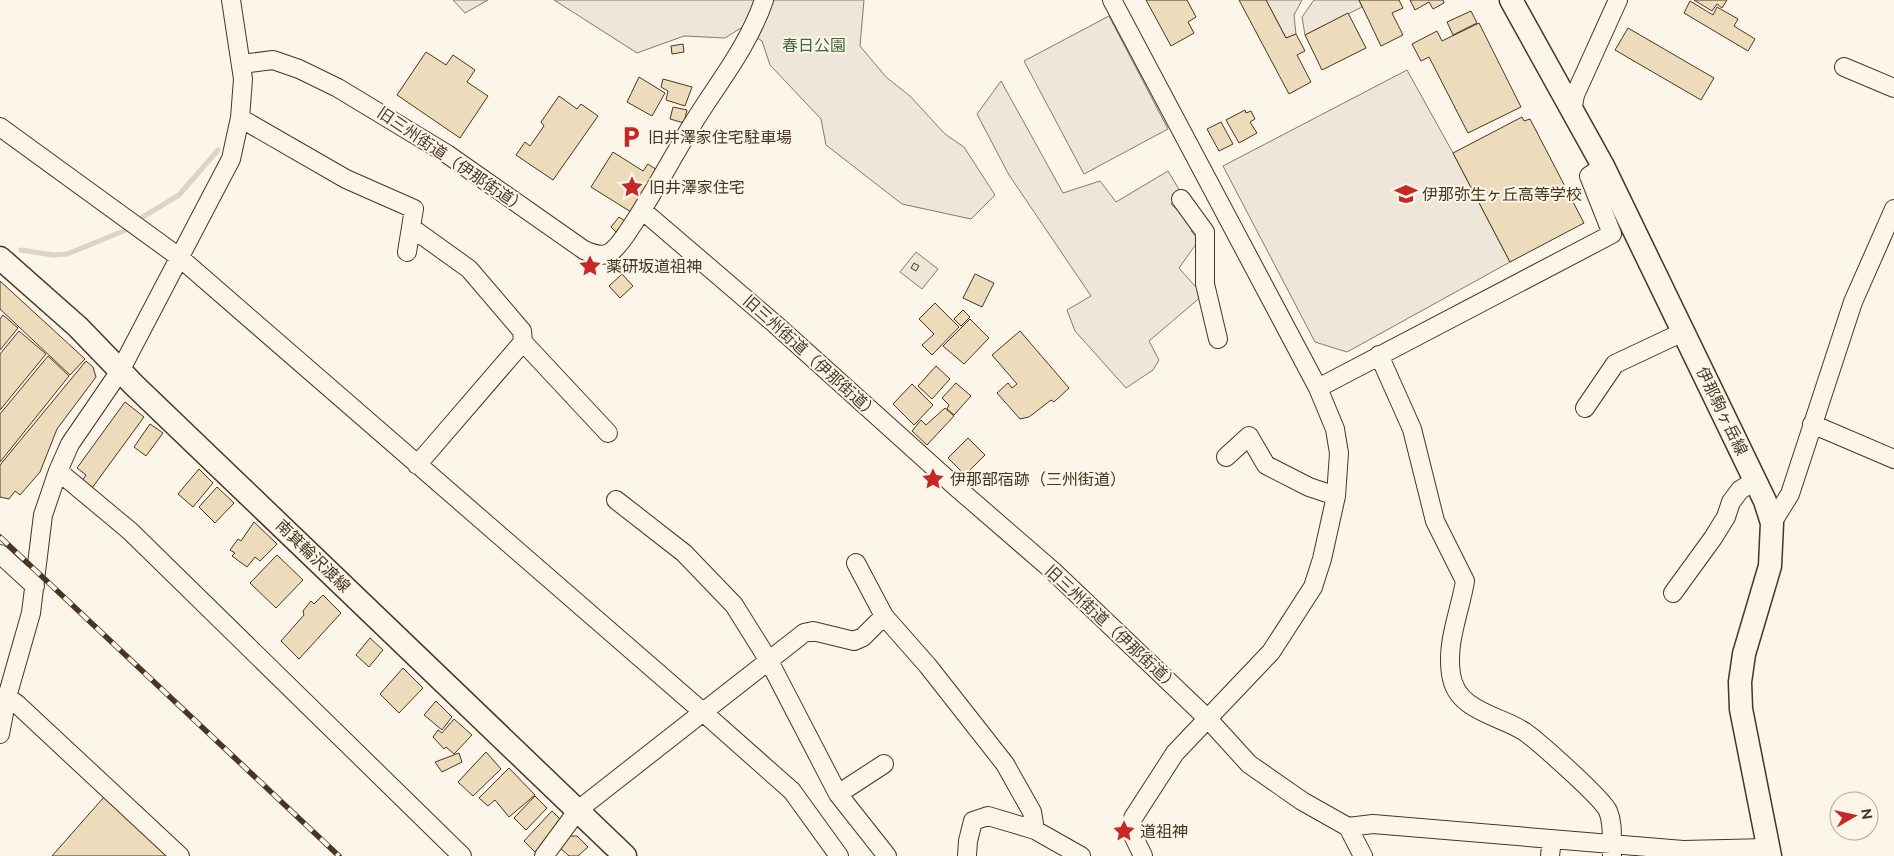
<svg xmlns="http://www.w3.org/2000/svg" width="1894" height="856" viewBox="0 0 1894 856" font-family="Raleway,'Noto Sans JP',sans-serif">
<rect width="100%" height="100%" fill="#fbf6e9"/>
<!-- green -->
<path fill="#ede6d9" stroke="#887966" d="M453,0H488L465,13Z
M554,0H864L860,46L886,77L910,96L945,134L964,147L995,195L971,219L902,204L826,145L821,119L770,65L762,41L741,28L725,38L684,36L637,53Z
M1266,0H1302L1294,15L1296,34L1286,38Z
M1314,0H1359L1362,7L1305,35L1302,17Z
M1109,16L1168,129L1084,174L1024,61Z
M1407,70L1453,153L1510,262L1347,352L1315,342L1223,166Z
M1001,81L1063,193L1100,181L1116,202L1168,171L1180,191L1171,204L1194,226L1191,231L1199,240L1179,268L1203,295L1149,341L1159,360L1153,370L1126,388L1075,331L1067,310L1091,296L1009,175L977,114Z
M916,252L938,269L922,289L900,272Z"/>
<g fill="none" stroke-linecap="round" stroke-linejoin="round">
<!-- stream -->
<path stroke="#dcd4c6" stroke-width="5" d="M138,220L179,195L218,150
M21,250L53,255L67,254L126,230"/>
</g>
<!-- building -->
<path fill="#ecdcbc" stroke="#4a3520" d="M1146,0H1187L1196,17L1188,22L1194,33L1171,46Z
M1239,0H1266L1286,38L1296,34L1305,51L1297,55L1311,82L1289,94Z
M1359,0H1399L1403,8L1392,13L1403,35L1381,46Z
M1410,0H1443L1444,3L1433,9L1429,2L1415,10Z
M1694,0H1727L1722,8L1717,4L1712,11Z
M1690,1L1713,15L1717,7L1738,19L1734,26L1755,39L1748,51L1684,13Z
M1471,11L1477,23L1453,35L1447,22Z
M1348,13L1366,48L1322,70L1305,35Z
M1479,23L1521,107L1468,133L1429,57L1421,61L1412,44L1437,31L1442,41Z
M1628,28L1714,78L1701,100L1615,50Z
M683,44L684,52L672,54L671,46Z
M426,52L446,65L453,55L475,70L467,82L488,96L460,138L397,95Z
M639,77L665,93L652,116L627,102Z
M663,79L692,87L685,106L666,100L668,91L661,87Z
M559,96L577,109L581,104L598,116L553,180L516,155L525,142L530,146L544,126L541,122Z
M673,107L687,110L684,123L670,119Z
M1245,110L1246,113L1251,111L1255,119L1250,122L1257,133L1239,143L1226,120Z
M1522,117L1524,121L1530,119L1584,223L1510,262L1453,153Z
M1221,122L1233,144L1219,151L1207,129Z
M613,152L643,171L648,164L657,170L631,212L591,187Z
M619,217L625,221L616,232L611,227Z
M914,263L919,266L916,271L911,268Z
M622,274L633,286L620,298L609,286Z
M975,274L994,283L982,307L963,298Z
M0,281L85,359L70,375L0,309Z
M935,303L959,327L932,355L922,345L934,334L919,319Z
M963,310L970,317L961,326L954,319Z
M3,315L18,328L0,350V319Z
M970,319L989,338L964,364L943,346Z
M19,331L46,354L0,410V354Z
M1020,331L1069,388L1054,402L1051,400L1029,417L1020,419L997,393L1008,383L1012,388L1017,384L992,355Z
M48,356L69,376L0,462V414Z
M86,361L93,367L96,377L57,429L40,472L20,495L15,491L9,499L0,497V465Z
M936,366L950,379L932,399L918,386Z
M956,383L971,396L954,415L947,409L949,405L942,398Z
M912,384L933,405L914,425L893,404Z
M125,402L144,417L92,488L82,481L86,475L77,468Z
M945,408L954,416L927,445L912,431L921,420L926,425Z
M150,424L163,433L146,456L134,447Z
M968,438L985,455L965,475L948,458Z
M199,469L213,483L193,507L178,494Z
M217,487L234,503L215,523L199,507Z
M254,522L277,544L260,561L255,557L247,567L232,556L235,553L230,550L238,539L241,541Z
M277,555L303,580L276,608L250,583Z
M323,595L341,613L299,659L281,641L304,615L303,611L311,601L314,604Z
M370,638L383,650L369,667L356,655Z
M403,668L423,688L399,713L380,694Z
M436,701L452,717L442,730L424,715Z
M454,719L472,735L454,754L446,747L444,749L433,737L438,730L442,733Z
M486,752L501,769L473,796L458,782Z
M459,753L462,762L442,772L435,762Z
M509,768L535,795L509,817L495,800L488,806L479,798Z
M535,796L547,808L526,830L514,818Z
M104,797L170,856H52Z
M552,811L561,820L537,854L524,841Z
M570,836H577L588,847L578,856H569L560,848Z"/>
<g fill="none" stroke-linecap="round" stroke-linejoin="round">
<defs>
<path id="minor" d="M1112,0L1318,388L1335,429L1339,453L1336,496L1322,559L1313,587L1271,652L1175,753L1133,818L1131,831L1143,856
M242,64L273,60L299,69L338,88L447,154L584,250C593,254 604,258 612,251C621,244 627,233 633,224C654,192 672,158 692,125C717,84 748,47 764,0
M1844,67L1894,88
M1572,111L1575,95L1618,0
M240,118L346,179L414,209L407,252
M0,127L179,257L704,713L792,791L839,856
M1181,199L1205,232V284L1218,339
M642,210L775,324L956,487L1053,571L1208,719L1249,764L1302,801L1348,827L1363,856
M412,228L469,269L522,331L523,342L608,433
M1379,355L1412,429L1435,521L1465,581C1460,612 1446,642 1451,674C1456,712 1500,715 1525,732C1540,743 1602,798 1608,811C1614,825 1611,841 1612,856
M1318,388L1612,234L1589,176L1603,166
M1585,408L1615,364L1683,332
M1812,424L1894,459
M1226,457L1249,436L1266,465L1309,487L1336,496
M417,465L523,342
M58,471L130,531L462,856
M616,500L684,553L734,605L769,661L838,794L884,764
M1772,523L1790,494L1853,302L1894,209
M0,554L35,586
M856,563L884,616
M1673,593L1713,538L1726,517L1731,502L1740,490L1756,480
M7,697L17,704L180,856
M0,734L7,697L31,613L43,515L58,471L70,444L120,371L231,159L240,118L243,79L231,0
M838,794L887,856
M1348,827L1373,824L1683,850L1768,848
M544,856L578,810L804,633L813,631L854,641L863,637L884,616L928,666L1005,764L1032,812L1035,830L1081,856
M967,856L968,841L973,821L988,816L1035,830
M1550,856L1552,839"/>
<path id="major" d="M1511,0L1603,166L1765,501L1772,523L1770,566L1744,654L1740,682L1741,709L1770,856
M0,258L78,327L134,385L625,856"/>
</defs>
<!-- minor casing -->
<use href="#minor" stroke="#4a3520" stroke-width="20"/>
<!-- major casing -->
<use href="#major" stroke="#4a3520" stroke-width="25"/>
<!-- minor -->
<use href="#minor" stroke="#fbf6e9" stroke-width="18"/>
<!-- major -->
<use href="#major" stroke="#fbf6e9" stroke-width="22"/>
<defs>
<path id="rail" d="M0,537L339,856"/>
</defs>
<!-- rail casing -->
<use href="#rail" stroke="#4a3520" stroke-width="5.5"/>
<!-- rail -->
<use href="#rail" stroke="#fbf6e9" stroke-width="4" stroke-dasharray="11" stroke-linecap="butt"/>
</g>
<!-- icons -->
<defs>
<symbol id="parking-bare" viewBox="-9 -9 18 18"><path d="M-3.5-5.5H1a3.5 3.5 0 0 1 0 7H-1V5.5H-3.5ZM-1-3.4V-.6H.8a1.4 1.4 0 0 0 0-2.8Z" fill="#c62828" stroke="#fbf6e9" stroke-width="2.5" paint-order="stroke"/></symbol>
<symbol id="sight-bare" viewBox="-9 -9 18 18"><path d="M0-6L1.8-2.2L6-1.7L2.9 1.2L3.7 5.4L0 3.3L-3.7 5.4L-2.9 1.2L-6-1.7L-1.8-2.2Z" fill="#c62828" stroke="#fbf6e9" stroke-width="2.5" paint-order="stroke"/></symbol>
<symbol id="school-bare" viewBox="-9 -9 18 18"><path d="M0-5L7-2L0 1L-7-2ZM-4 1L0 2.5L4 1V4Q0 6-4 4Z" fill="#c62828" stroke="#fbf6e9" stroke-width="2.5" paint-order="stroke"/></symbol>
</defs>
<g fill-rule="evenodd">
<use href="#parking-bare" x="615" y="121" width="32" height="32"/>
<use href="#sight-bare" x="616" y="171" width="32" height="32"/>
<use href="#school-bare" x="1390" y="178" width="32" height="32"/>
<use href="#sight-bare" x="574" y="250" width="32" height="32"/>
<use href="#sight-bare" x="917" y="463" width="32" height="32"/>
<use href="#sight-bare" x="1108" y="815" width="32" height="32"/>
</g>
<g text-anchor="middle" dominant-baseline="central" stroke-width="4" stroke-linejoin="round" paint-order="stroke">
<!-- park labels -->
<g font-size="16" fill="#436837" stroke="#fbf6e9">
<text x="814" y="45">春日公園</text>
</g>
<!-- poi labels -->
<g font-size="16" fill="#4a3520" stroke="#fbf6e9" text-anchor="start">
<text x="648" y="137">旧井澤家住宅駐車場</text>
<text x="649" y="187">旧井澤家住宅</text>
<text x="1422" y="194">伊那弥生ヶ丘高等学校</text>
<text x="606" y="266">薬研坂道祖神</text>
<text x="950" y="479">伊那部宿跡（三州街道）</text>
<text x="1140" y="831">道祖神</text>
</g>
<!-- street labels -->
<g font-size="16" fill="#4a3520" stroke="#fbf6e9">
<text transform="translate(452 160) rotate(34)">旧三州街道（伊那街道）</text>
<text transform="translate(811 357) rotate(42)">旧三州街道（伊那街道）</text>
<text transform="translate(1722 411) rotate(64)">伊那駒ヶ岳線</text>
<text transform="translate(313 556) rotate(44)">南箕輪沢渡線</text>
<text transform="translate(1112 628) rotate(43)">旧三州街道（伊那街道）</text>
</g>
</g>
<!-- north arrow -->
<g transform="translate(1854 816) rotate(81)"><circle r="24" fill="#fbf6e9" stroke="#b4a999"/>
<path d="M0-4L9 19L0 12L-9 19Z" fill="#c62828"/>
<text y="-8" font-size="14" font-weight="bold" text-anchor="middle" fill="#4a3520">N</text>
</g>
</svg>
